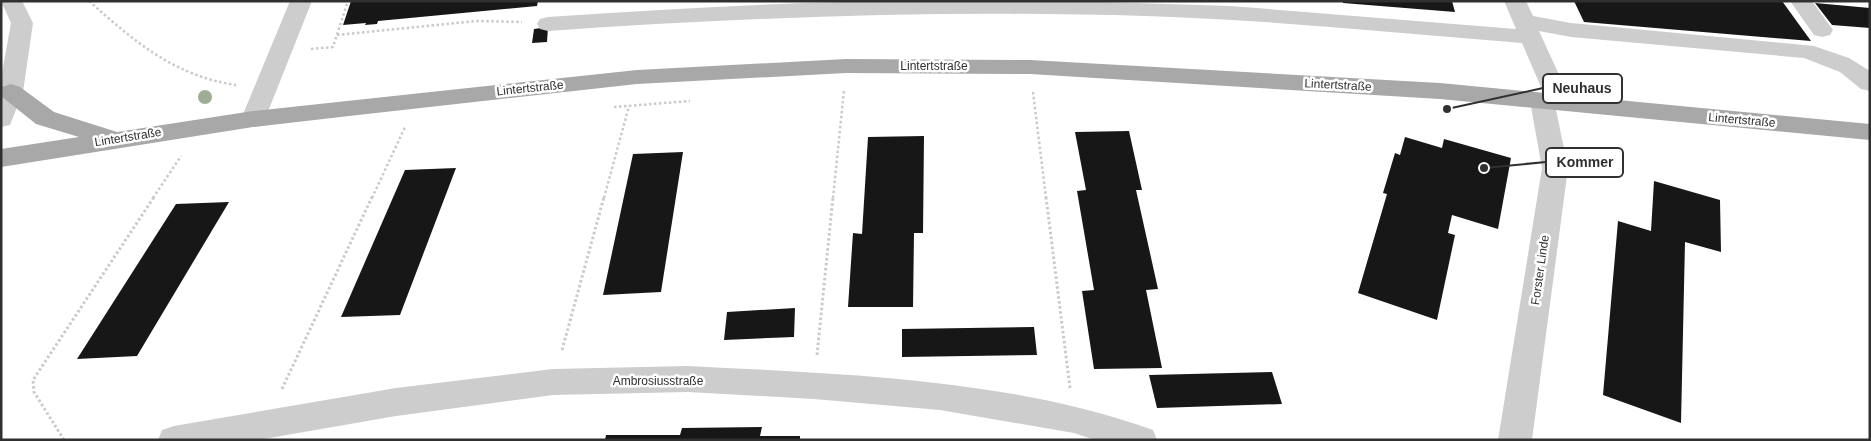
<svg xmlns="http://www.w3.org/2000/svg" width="1871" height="441" viewBox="0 0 1871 441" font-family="Helvetica,sans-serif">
<rect width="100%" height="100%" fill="#fff"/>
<!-- building -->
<path fill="#171717" d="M351,1H538L537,6L378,21L377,24L365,25L366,23L343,25Z
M1343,1H1452L1455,12L1343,3Z
M1574,1H1782L1811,41L1584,22Z
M1815,3L1870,8V28L1832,25Z
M548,27L547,42L532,43L534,29Z
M1129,131L1142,190H1136L1158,289L1146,290L1162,368L1094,369L1082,291L1094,290L1077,191L1086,190L1075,132Z
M924,136L923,233H914L913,307H848L853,233L862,234L868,137Z
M1405,137L1442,148L1444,139L1511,158L1498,229L1452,215L1448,233L1455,235L1437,320L1358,293L1387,194L1383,193L1395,153L1400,155Z
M683,152L661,292L603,295L633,154Z
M456,168L400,315L341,317L405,170Z
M1654,181L1720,200L1721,252L1685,242L1681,423L1603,395L1618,221L1651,231Z
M229,202L137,356L77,359L176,204Z
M795,308L794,337L724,340L727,312Z
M1034,327L1037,355L902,357V329Z
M1272,372L1282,404L1157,408L1149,375Z
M762,427L760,436H800V440H605L606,435H680L682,428Z"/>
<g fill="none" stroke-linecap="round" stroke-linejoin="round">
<!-- path-far1 -->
<path stroke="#cacaca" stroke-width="2.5" stroke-dasharray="2.5 2.5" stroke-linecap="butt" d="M89,1C134,41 174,76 236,85
M337,35L477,21L522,22
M311,49L333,47L348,1
M1033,92L1046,198
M614,107L690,101
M153,198L181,156
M372,198L405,127
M604,198L629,106
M833,198L844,90"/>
<!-- path -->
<path stroke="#cacaca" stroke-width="3" stroke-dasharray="2.5 2.5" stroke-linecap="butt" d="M1046,197L1070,388
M562,350L604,197
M817,355L833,197
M282,389L372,197
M64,440L34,392L33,380L154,197"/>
<!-- minor -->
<path fill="#cdcdcd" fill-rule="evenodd" d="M1,1H22L33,23L23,92L10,125L1,127V78L11,23Z
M290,1H312L265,119L262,125L253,127L244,125L241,119Z
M903,1H1068L1231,6L1516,29L1504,1H1526L1533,16L1571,23L1814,46L1849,58L1870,71V91L1861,89L1840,72L1804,58L1571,37L1539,31L1572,103L1569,109L1556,110L1568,168L1532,440H1498L1542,168L1530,101L1533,95L1544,94L1522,43C1397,33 1272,20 1146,16C946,10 747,17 548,31L540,29L537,24L540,19L548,17C666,9 785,2 903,1Z
M1790,1H1812L1833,30L1830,35L1822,37L1814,35Z
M688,366C840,374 1008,378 1153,430L1157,440H1095L1074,433L940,410L814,399L688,392L553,395L396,416L258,440H158L162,430L174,426L396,388L553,369Z"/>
<!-- major -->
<path fill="#a8a8a8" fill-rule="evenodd" d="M846,59L1030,60L1440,83L1870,124V140L1440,99L1030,74L846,73L637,84L349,116L253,127L1,167V149L79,137L36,124L1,96L2,87L11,84L20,87L54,112L117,132L253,111L637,70Z"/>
</g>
<!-- trees -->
<circle fill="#9fac96" cx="205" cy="97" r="7"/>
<g text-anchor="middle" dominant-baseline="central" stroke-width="5" stroke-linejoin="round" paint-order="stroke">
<!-- street labels -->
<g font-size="12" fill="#303030" stroke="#fff">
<text x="934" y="66">Lintertstraße</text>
<text transform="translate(1338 85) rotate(3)">Lintertstraße</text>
<text transform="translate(530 88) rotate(-6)">Lintertstraße</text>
<text transform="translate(1742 120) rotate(5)">Lintertstraße</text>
<text transform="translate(128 137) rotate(-9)">Lintertstraße</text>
<text transform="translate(1540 270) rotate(-82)">Forster Linde</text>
<text x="658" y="381">Ambrosiusstraße</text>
</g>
</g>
<!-- callouts -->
<path fill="none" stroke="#303030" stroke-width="2" d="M1447 109L1543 88M1484 168L1546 162"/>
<g fill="#303030" stroke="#fff" stroke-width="2">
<circle cx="1447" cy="109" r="5"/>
<circle cx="1484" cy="168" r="5"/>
</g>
<g fill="#fff" stroke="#303030" stroke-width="2">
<rect x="1543" y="74" width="79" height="29" rx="5"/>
<rect x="1546" y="148" width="77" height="29" rx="5"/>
</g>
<g font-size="14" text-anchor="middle" font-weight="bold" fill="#303030">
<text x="1582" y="93">Neuhaus</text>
<text x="1585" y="167">Kommer</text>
</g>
<!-- border -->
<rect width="1871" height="441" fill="none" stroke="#303030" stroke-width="5"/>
</svg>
